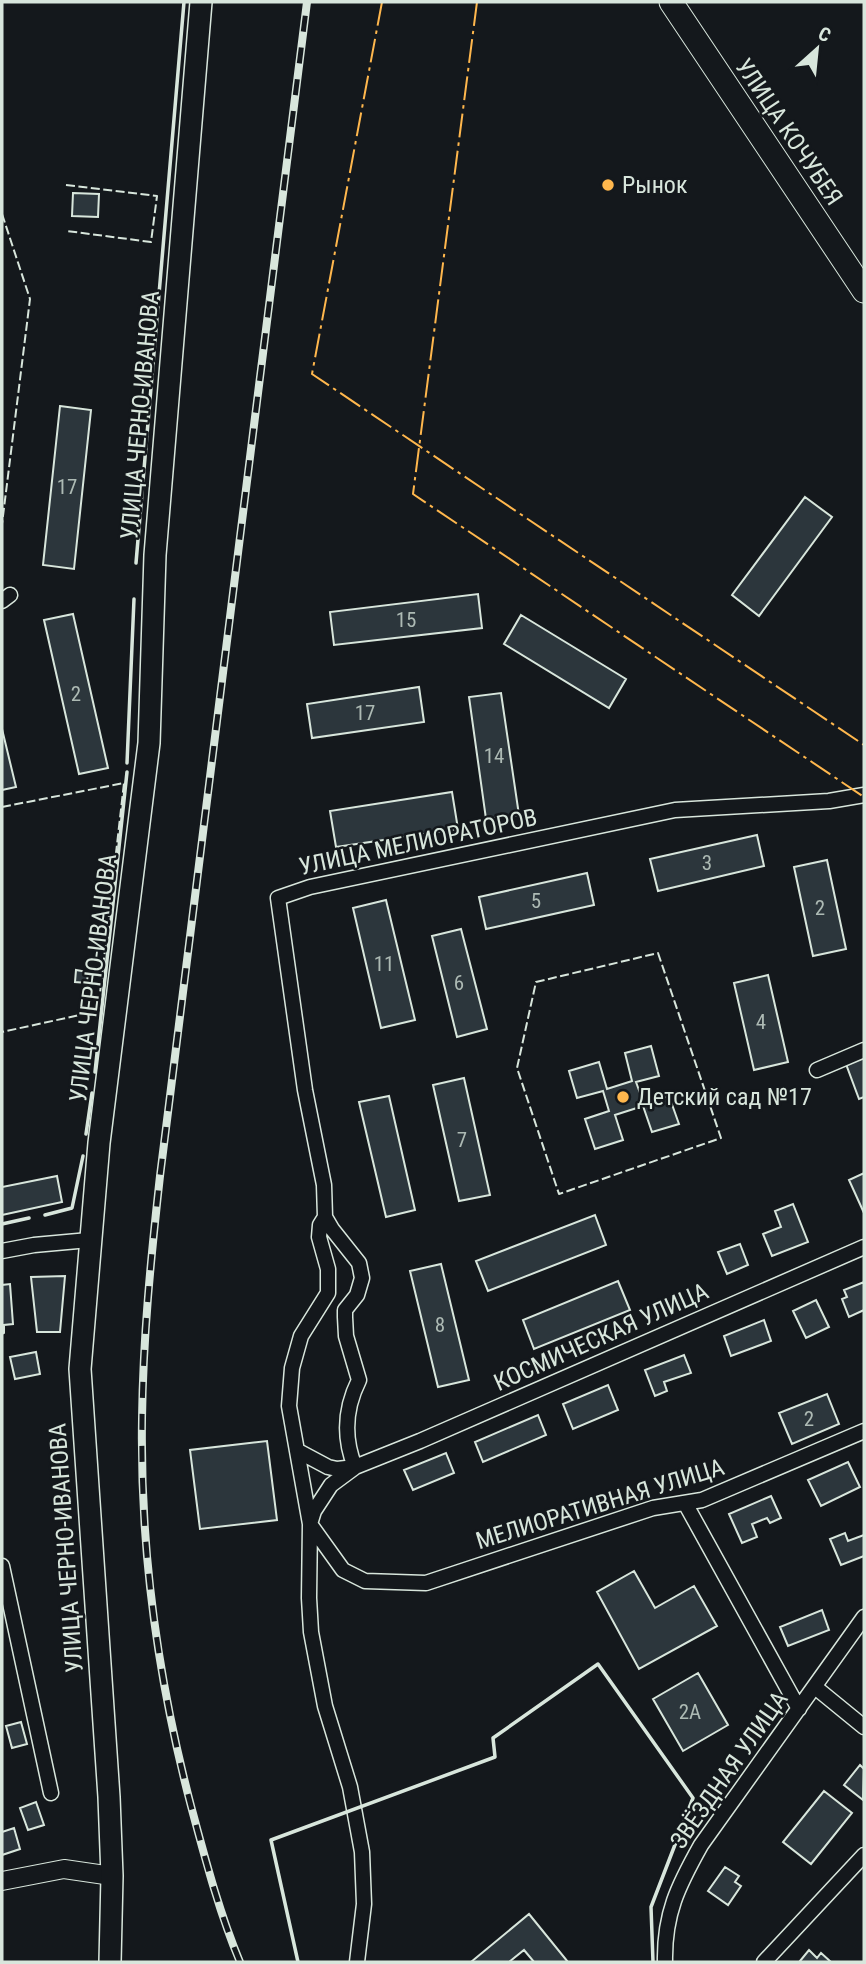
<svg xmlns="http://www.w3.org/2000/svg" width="866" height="1964" viewBox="0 0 866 1964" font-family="'Roboto Condensed',sans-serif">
<rect width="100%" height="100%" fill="#14181c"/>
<!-- building -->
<path fill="#2c363c" stroke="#d8e6dc" stroke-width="2" d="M73,193L99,194L98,217L72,216Z
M60,406L91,410L74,569L43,565Z
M805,497L832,517L759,616L732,595Z
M478,594L482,628L334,645L330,612Z
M73,614L108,768L79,774L44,620Z
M521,615L626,679L609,708L504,644Z
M419,687L424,722L312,738L307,704Z
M501,693L519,815L486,819L469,697Z
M2,729L16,787L2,790Z
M452,792L458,829L336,847L330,811Z
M757,835L764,866L658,891L650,859Z
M827,860L846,949L813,956L794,867Z
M587,873L594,905L486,929L479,897Z
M386,900L415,1020L381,1028L353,908Z
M461,929L487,1029L457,1037L432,936Z
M76,970L88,972L87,983L75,982Z
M768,975L788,1062L754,1070L734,983Z
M651,1046L659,1076L636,1082L644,1104L669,1096L679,1124L652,1132L643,1106L615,1115L623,1140L595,1149L585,1119L609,1111L603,1091L577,1098L569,1071L599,1062L607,1089L632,1081L625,1053Z
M864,1058V1097L859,1099L846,1064Z
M464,1078L490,1195L459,1201L433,1085Z
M389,1096L415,1210L386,1217L359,1102Z
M864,1173V1213L849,1180Z
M57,1176L62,1202L2,1215V1187Z
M793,1204L808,1242L772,1256L763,1234L781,1227L775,1211Z
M595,1215L606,1245L488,1291L476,1261Z
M740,1244L748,1265L727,1274L718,1252Z
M441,1264L469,1380L438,1387L410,1271Z
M65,1276L60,1332H37L31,1277Z
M618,1281L630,1310L534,1349L523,1320Z
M864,1282V1310L849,1317L842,1299L847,1297L844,1290Z
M10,1284L13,1324L4,1325V1333L2,1334V1285Z
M816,1300L829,1327L806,1338L793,1311Z
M764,1320L771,1341L731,1356L724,1336Z
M36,1352L40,1374L15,1379L10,1357Z
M684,1355L691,1373L664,1382L667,1391L655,1396L645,1370Z
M608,1385L618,1410L573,1429L563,1404Z
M827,1394L839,1424L792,1444L779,1413Z
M538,1415L546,1435L483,1462L475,1442Z
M267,1441L277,1520L200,1529L190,1450Z
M446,1453L454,1473L413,1490L404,1470Z
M848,1462L860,1487L821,1506L808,1480Z
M771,1496L781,1518L770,1523L767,1518L752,1524L757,1537L742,1543L729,1514Z
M845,1533L848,1541L864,1535V1556L841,1565L830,1539Z
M634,1571L655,1608L694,1586L717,1626L639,1669L597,1592Z
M822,1610L829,1630L788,1646L780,1627Z
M698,1673L728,1725L683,1751L653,1699Z
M21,1722L27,1744L12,1748L6,1726Z
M860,1765L864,1769L863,1800L844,1785Z
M824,1791L852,1813L811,1864L783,1842Z
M36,1802L44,1825L28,1830L20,1808Z
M14,1828L20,1849L2,1855V1832Z
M725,1867L739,1876L735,1882L741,1886L728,1905L708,1891Z
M529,1914L568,1962H534L524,1950L509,1962H471Z
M809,1950L817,1958L821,1953L831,1962H801L800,1961Z"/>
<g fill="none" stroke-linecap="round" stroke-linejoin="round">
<defs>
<path id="minor" d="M2,601L10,595
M817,1070L864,1050
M325,1217L320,1225L319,1237L328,1269V1293L301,1336L292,1368L289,1406L310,1524L343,1570L365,1581L426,1583L653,1508L702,1500L864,1431
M2,1251L34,1245L89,1240
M298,1451L328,1467L337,1469L355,1467L420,1441L864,1247
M355,1467C343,1437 345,1408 359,1380L346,1336L345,1317V1310L357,1295L362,1278L359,1263L332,1229L325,1217L324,1185L305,1090L278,898L310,887L675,810L829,801L864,795
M354,1468L331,1485L314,1511L310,1524L309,1598L311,1632L325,1706L350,1787L362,1852L364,1904L357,1962
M685,1503L799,1709
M2,1566L51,1793
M815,1687L864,1727
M665,1962C664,1914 678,1886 701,1845L864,1617
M764,1962L864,1855"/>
<path id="tertiary" d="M2,1881L64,1869L112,1876"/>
<path id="secondary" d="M110,1962L112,1876L109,1797L80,1369L99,1143L149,743L155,555L201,2"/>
<path id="primary" d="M671,2L864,291"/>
</defs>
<!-- minor casing -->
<use href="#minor" stroke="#d8e6dc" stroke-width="17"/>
<!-- tertiary casing -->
<use href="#tertiary" stroke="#d8e6dc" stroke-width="20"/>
<!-- secondary casing -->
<use href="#secondary" stroke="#d8e6dc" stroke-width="24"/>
<!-- primary casing -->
<use href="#primary" stroke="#d8e6dc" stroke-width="25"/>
<!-- minor -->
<use href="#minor" stroke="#14181c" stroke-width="14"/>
<!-- tertiary -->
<use href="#tertiary" stroke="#14181c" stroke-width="18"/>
<!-- secondary -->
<use href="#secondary" stroke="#14181c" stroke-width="21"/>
<!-- primary -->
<use href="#primary" stroke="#14181c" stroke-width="23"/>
<defs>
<path id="rail" d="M240,1962C219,1912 205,1858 191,1806C158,1680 140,1549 142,1419C143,1337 151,1257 160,1176L307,2"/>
</defs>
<!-- rail casing -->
<use href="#rail" stroke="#d8e6dc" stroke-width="8"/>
<!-- rail -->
<use href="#rail" stroke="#14181c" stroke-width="5" stroke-dasharray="16" stroke-linecap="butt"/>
<!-- fence -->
<path stroke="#d8e6dc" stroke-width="2" stroke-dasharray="9 3.5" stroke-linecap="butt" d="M66,185L157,196L151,242L67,231
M2,214L30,299L2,524
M2,807L124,783L98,1011L2,1032
M658,953L721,1138L559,1194L517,1068L536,982Z"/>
<!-- wall -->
<path stroke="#d8e6dc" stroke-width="3.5" d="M136,563L184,2
M127,763L134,599
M95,1072L127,772
M86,1134L92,1093
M45,1215L72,1208L83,1156
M2,1224L29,1218
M298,1962L271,1840L495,1757L493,1738L598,1664L693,1798L651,1907L653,1962"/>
<!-- power -->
<path stroke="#ffb74d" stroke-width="2" stroke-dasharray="24 5 3.5 5" stroke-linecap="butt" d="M382,2L312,374L864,745
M477,2L413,494L864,797"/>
</g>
<!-- markers -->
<g fill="#ffb74d" stroke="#14181c" stroke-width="2.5">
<circle cx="608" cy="185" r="7"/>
<circle cx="623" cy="1097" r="7"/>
</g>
<g text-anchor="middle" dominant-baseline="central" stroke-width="5" stroke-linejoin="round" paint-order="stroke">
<!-- number labels -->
<g font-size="21" fill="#adbab4">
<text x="67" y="487">17</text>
<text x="406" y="620">15</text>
<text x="76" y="694">2</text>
<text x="365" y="713">17</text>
<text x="494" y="756">14</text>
<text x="707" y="863">3</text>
<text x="536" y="901">5</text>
<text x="820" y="908">2</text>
<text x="384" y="964">11</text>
<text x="459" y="983">6</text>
<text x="761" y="1022">4</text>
<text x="462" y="1140">7</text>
<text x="440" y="1325">8</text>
<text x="809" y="1419">2</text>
<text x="690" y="1712">2А</text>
</g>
<!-- street labels -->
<g font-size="24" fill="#d8e6dc" stroke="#14181c">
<text transform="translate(789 132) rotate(56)">УЛИЦА КОЧУБЕЯ</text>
<text transform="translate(140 415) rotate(-85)">УЛИЦА ЧЕРНО-ИВАНОВА</text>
<text transform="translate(418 842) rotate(-12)">УЛИЦА МЕЛИОРАТОРОВ</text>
<text transform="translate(93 978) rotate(-83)">УЛИЦА ЧЕРНО-ИВАНОВА</text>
<text transform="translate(601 1337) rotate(-24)">КОСМИЧЕСКАЯ УЛИЦА</text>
<text transform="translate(600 1504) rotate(-17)">МЕЛИОРАТИВНАЯ УЛИЦА</text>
<text transform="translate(66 1548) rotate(-94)">УЛИЦА ЧЕРНО-ИВАНОВА</text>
<text transform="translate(729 1770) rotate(-55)">ЗВЁЗДНАЯ УЛИЦА</text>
</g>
<!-- poi labels -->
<g font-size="24" fill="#d8e6dc" stroke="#14181c" text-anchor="start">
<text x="622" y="185">Рынок</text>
<text x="637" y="1097">Детский сад №17</text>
</g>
</g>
<!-- border -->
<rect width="866" height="1964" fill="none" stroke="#d8e6dc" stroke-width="7"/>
<!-- north arrow -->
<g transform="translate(817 49) rotate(27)" stroke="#14181c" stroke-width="5" paint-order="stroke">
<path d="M0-5L12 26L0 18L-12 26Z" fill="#d8e6dc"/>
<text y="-10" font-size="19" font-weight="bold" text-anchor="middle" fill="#d8e6dc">С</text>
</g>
</svg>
